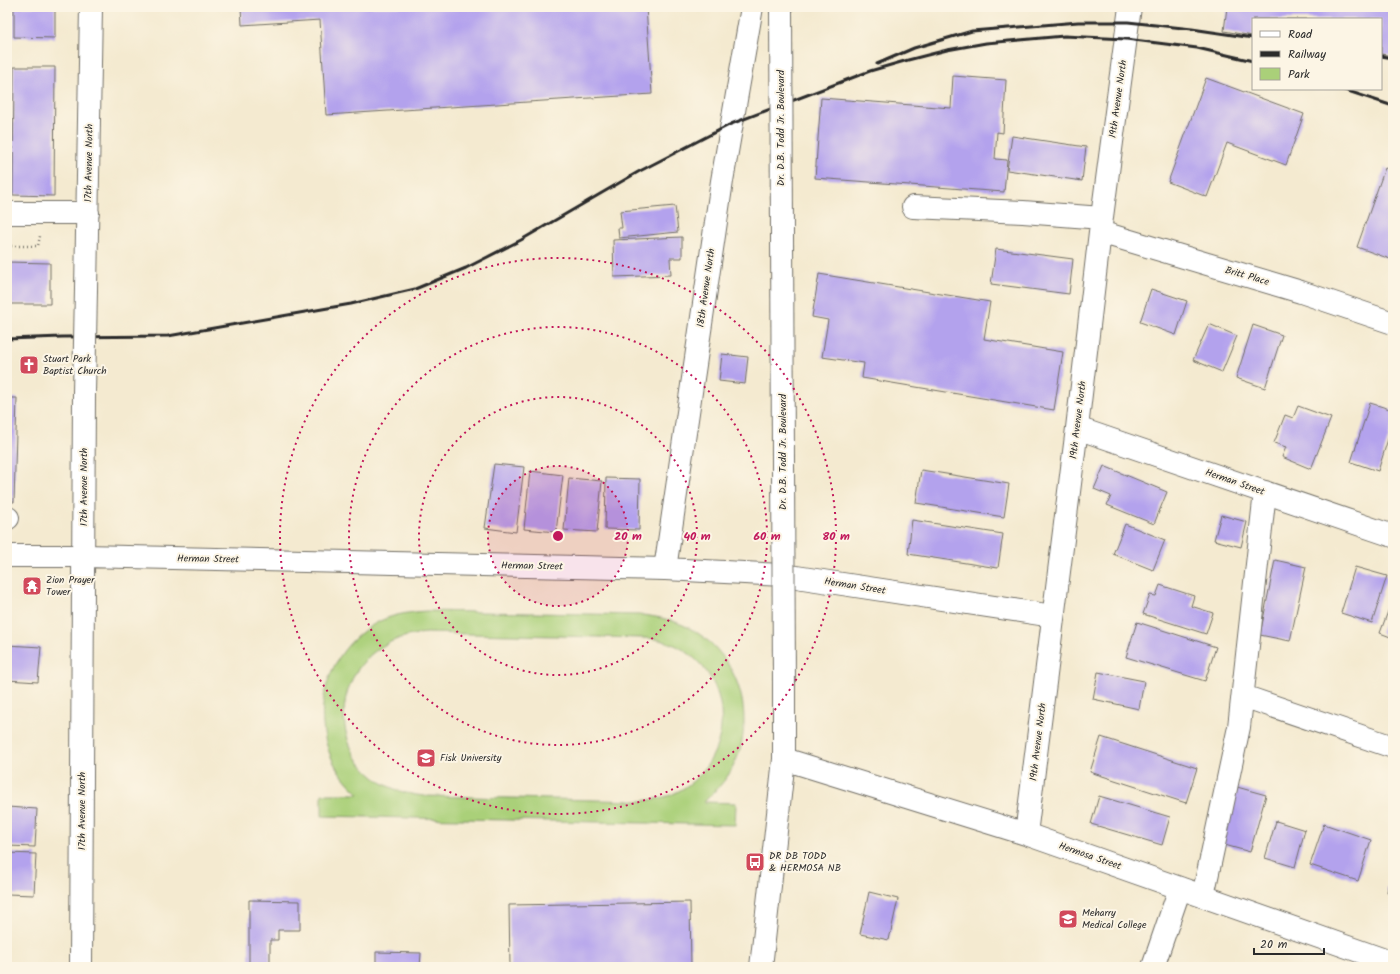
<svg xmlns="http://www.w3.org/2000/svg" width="1400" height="974" viewBox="0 0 1400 974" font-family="Kalam,sans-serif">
<rect width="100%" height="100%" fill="#fcf5e5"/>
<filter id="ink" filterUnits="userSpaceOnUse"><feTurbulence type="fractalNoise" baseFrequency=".025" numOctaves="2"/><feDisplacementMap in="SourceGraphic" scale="8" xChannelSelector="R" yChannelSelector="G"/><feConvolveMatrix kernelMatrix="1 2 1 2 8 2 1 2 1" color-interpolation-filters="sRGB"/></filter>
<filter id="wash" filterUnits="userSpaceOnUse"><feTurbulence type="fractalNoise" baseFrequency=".012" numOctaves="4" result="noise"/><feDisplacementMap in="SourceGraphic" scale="16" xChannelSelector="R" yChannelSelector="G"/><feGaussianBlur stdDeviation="0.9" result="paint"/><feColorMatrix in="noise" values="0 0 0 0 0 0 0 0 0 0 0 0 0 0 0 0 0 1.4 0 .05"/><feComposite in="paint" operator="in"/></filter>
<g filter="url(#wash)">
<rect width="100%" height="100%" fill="#f4ead0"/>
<!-- green -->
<path fill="#aad079" stroke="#6a7e52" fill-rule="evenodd" d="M427,611L642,615C659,617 674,620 689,628C739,654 758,717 733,767C726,781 715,791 704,802L736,803L735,825L322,816V794H359C349,784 338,773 332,759C309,708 329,646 380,621C395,614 411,612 427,611ZM427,633L642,638C650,638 658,639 666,642C681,646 693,656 703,667C736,707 723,768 677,792C666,798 652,800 639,801L424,796C316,786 318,640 427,633Z"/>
<g id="blocks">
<!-- building -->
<path fill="#b3a2ed" d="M14,7H55V38L14,37Z
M241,7H646L652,94L326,115L320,20L242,25Z
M1227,7H1393V56L1381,54V19H1253V36L1224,31Z
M14,67H55L54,196L13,195Z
M953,76L1006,80L1003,133L997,132L995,159L1007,160L1004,192L815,178L821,98L951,108Z
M1206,78L1304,114L1286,165L1227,143L1207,197L1168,182Z
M1012,136L1086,147L1082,181L1007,170Z
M1385,168L1393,171V260L1357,247Z
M675,206L678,232L619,238L618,228H622L620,211Z
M682,237V258H670L671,275L614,277L613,240Z
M996,249L1073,259L1069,294L991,284Z
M7,262L50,263V304H7Z
M819,274L990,302L984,339L1063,352L1054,410L862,378L864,363L822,357L828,320L812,317Z
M1151,289L1187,301L1176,335L1140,322Z
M1209,324L1237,336L1222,372L1193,360Z
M1253,325L1282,335L1265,388L1236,378Z
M722,354L748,357L745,384L719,381Z
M7,398H17L14,502H7Z
M1370,403L1393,410V423L1378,471L1351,462Z
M1298,406L1331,418L1311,469L1282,457L1286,447L1274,443L1285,415L1293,418Z
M494,464L524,467L516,532L485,528Z
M1104,466L1167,492L1154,524L1107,505L1111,496L1094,489Z
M921,470L1009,484L1004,517L916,503Z
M530,471L563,475L556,532L524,529Z
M569,478L602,481L597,532L564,530Z
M606,478L640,479L639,530L605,529Z
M1221,515L1247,522L1241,547L1214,540Z
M912,520L1003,534L998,568L908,554Z
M1125,524L1165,540L1153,570L1113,554Z
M1275,560L1306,567L1290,641L1260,635Z
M1355,567L1387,576L1372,623L1341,613Z
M1160,585L1194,596L1191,606L1213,613L1206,634L1143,614L1150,595L1156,596Z
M1393,598V638L1380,633Z
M1137,622L1216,647L1205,681L1126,657Z
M7,645L41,647L38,682L7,680Z
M1098,672L1144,681L1139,709L1093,699Z
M1101,737L1197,768L1186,803L1090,772Z
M1237,787L1266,795L1250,852L1221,844Z
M1099,796L1170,817L1162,845L1091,824Z
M7,807L37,809L35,847L7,846Z
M1276,821L1305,830L1295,867L1265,858Z
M1324,824L1371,840L1358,881L1310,865Z
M7,853L36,854L34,895L7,894Z
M1392,865H1393V894L1387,892Z
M869,892L898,899L889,940L860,934Z
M249,900L300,901V930H278V940H270V967H249Z
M690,902L691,967H510L509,905Z
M376,952L421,953L420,967H376Z"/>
</g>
</g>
<g filter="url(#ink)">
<use href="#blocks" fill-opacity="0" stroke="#716e65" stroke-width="1"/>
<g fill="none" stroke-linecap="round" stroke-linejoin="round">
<defs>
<path id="minor" d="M913,207L1023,212L1102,218
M7,213H88
M1100,232L1301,292L1393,323
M86,289L91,7
M1077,428L1393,536
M7,518H8
M7,556H84L665,569L783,575L1053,616
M665,569L722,181L752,7
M1243,696L1393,747
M784,759L1026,834L1393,963
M1026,834L1077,428L1100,232L1130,7
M1203,896L1239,727L1265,492
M81,967L84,394
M1153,967L1180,888"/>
<path id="major" d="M761,967L784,759V687"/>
</defs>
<!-- minor casing -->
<use href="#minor" stroke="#716e65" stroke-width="24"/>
<!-- major casing -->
<use href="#major" stroke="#716e65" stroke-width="24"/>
<!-- path -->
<path stroke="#716e65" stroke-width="2.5" stroke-dasharray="1 3" stroke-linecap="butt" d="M7,246H38L40,236"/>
<!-- minor -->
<use href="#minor" stroke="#fff" stroke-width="22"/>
<!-- major -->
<use href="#major" stroke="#fff" stroke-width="22"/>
<!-- rail -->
<path stroke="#2b2b2b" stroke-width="3" d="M1381,56L1393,58
M877,64L914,48L972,31L1078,22H1128L1192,29L1253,38
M1342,89L1393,106
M7,339L62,337L168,336L351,304L415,289L466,268L521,240L638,172L731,124L870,71L908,60L947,50L986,43L1064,36L1126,39L1197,48L1253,61"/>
<defs>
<path id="minor-bridge" d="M84,394L86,289"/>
<path id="major-bridge" d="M781,7L784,687"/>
</defs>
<!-- minor-bridge casing -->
<use href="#minor-bridge" stroke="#716e65" stroke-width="24" stroke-linecap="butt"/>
<!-- major-bridge casing -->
<use href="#major-bridge" stroke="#716e65" stroke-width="24" stroke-linecap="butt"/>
<!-- minor-bridge -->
<use href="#minor-bridge" stroke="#fff" stroke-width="22"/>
<!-- major-bridge -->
<use href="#major-bridge" stroke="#fff" stroke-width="22"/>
</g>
</g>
<!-- distance rings -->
<circle cx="558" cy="536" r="70" fill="#c2185b" fill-opacity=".12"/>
<g fill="none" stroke="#c2185b" stroke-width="2" stroke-dasharray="2 4">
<circle cx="558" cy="536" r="70"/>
<circle cx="558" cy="536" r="139"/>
<circle cx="558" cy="536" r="209"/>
<circle cx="558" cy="536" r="278"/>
</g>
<!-- icons -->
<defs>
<symbol id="church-square" viewBox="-11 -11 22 22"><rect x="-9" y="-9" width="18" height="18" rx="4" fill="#d1495b" stroke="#fcf5e5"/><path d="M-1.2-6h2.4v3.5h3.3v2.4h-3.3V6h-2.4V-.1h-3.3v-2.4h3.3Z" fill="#fff"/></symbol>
<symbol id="temple-square" viewBox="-11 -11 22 22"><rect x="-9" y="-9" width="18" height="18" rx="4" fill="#d1495b" stroke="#fcf5e5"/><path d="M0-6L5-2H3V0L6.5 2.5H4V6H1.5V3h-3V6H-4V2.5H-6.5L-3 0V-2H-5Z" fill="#fff"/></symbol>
<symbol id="university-square" viewBox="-11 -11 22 22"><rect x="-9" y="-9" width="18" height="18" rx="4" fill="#d1495b" stroke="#fcf5e5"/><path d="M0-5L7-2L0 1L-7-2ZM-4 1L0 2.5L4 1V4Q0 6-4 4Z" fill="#fff"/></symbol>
<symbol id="bus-square" viewBox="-11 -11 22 22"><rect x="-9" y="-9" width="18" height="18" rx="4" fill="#d1495b" stroke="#fcf5e5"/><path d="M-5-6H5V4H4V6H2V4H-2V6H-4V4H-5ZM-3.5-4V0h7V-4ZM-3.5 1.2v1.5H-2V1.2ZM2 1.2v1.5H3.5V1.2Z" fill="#fff"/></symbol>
</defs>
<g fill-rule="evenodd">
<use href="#church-square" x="18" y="354" width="22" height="22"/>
<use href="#temple-square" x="21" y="575" width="22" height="22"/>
<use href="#university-square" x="415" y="747" width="22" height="22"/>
<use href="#bus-square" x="744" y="851" width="22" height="22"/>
<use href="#university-square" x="1057" y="908" width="22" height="22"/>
</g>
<g text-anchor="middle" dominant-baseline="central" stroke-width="4" stroke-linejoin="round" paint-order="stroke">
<!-- street labels -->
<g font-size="10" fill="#2b2b2b" stroke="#fcf5e5">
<text transform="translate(1118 99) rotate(-82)">19th Avenue North</text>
<text transform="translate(781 128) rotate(-90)">Dr. D.B. Todd Jr. Boulevard</text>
<text transform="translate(89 163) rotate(-89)">17th Avenue North</text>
<text transform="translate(1247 276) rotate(16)">Britt Place</text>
<text transform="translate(706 288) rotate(-82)">18th Avenue North</text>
<text transform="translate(1078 420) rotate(-83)">19th Avenue North</text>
<text transform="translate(783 452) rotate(-90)">Dr. D.B. Todd Jr. Boulevard</text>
<text transform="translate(1235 482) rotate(19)">Herman Street</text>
<text transform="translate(84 487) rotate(-90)">17th Avenue North</text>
<text transform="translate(208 559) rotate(1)">Herman Street</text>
<text transform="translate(532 566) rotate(1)">Herman Street</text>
<text transform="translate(855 586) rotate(9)">Herman Street</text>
<text transform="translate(1038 742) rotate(-83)">19th Avenue North</text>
<text transform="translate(82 811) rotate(-90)">17th Avenue North</text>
<text transform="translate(1090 856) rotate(19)">Hermosa Street</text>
</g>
<!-- poi labels -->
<g font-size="10" fill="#2b2b2b" stroke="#fcf5e5" text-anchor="start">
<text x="43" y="359">Stuart Park<tspan x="43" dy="12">Baptist Church</tspan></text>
<text x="46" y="580">Zion Prayer<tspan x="46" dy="12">Tower</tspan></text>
<text x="440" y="758">Fisk University</text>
<text x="769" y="856">DR DB TODD<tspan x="769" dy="12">&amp; HERMOSA NB</tspan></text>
<text x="1082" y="913">Meharry<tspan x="1082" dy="12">Medical College</tspan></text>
</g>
</g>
<circle cx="558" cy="536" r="6" fill="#c2185b" stroke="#fcf5e5" stroke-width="2"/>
<g font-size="12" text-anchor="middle" font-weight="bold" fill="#c2185b" stroke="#fcf5e5" stroke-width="4" stroke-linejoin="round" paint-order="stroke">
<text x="628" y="540">20 m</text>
<text x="697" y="540">40 m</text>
<text x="767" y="540">60 m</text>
<text x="836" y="540">80 m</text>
</g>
<!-- margin -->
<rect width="1400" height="974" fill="none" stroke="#fcf5e5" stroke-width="24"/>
<!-- legend -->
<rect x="1252" y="18" width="130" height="72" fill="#fcf5e5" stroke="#a8a49b"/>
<rect x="1260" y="31" width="20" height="6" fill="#ffffff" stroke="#a8a49b"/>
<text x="1288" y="38" font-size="12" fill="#2b2b2b">Road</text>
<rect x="1260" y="51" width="20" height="6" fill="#2b2b2b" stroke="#a8a49b"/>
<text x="1288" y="58" font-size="12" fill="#2b2b2b">Railway</text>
<rect x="1260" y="68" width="20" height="12" fill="#aad079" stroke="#a8a49b"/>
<text x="1288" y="78" font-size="12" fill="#2b2b2b">Park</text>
<!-- scale -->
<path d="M1254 948v6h70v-6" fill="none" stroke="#2b2b2b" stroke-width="2"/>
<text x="1260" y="948" font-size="12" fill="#2b2b2b" stroke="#fcf5e5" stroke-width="3" paint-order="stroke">20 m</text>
</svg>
